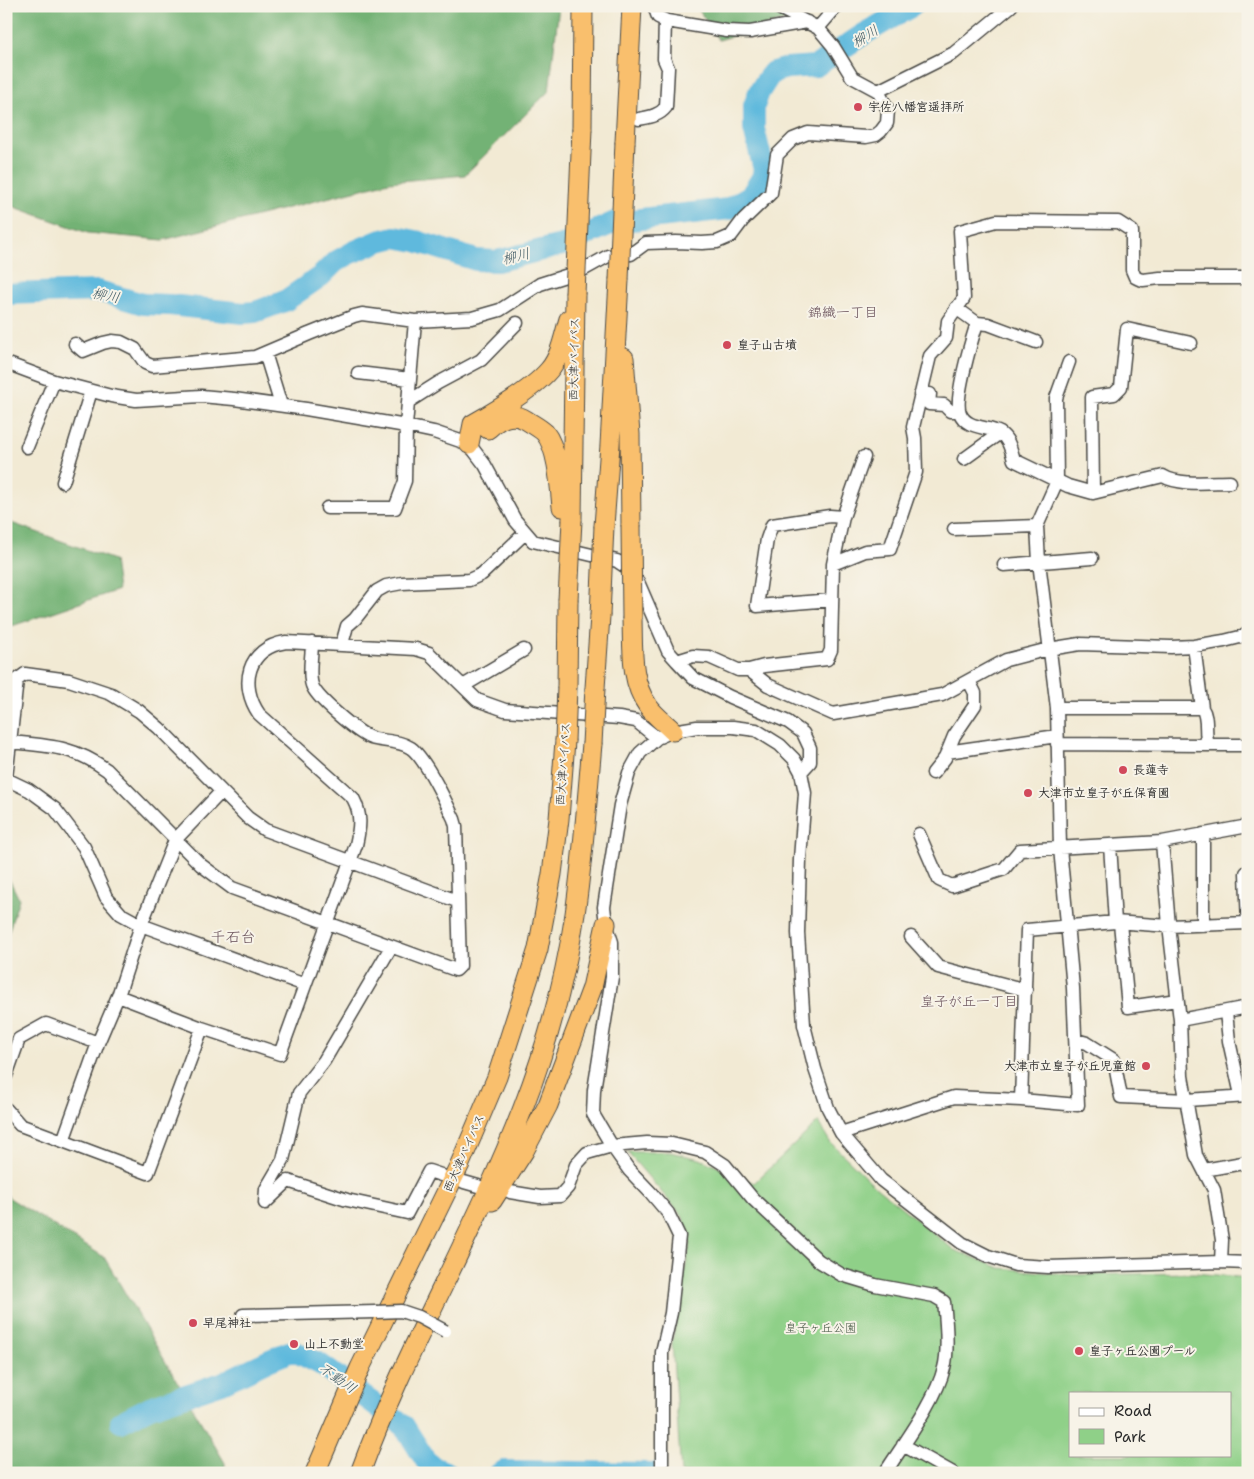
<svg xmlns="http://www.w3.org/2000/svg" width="1254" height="1479" viewBox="0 0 1254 1479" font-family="'Shantell Sans','Klee One',sans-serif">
<rect width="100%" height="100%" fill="#f7f3e8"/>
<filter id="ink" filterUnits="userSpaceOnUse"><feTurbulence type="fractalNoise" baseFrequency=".02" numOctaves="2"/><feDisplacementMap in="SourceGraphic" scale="10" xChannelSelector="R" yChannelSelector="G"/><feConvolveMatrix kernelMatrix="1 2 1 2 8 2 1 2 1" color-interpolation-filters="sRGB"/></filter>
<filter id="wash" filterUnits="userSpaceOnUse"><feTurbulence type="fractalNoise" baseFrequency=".0096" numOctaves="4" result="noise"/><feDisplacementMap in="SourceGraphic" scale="20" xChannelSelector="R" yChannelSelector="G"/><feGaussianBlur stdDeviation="1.12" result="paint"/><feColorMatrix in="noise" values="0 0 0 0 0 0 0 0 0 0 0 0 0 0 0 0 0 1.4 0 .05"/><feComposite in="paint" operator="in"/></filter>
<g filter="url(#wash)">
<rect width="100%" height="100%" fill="#f2ead4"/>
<!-- green -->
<path fill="#8fd088" stroke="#5d7e5a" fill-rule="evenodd" d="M818,1122L830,1142L875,1186L954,1250L1000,1268L1073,1275L1195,1273L1248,1278V1473H681L672,1343L690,1244L683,1217L627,1152H670L700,1159L754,1183ZM1070,1393H1230V1455H1070Z"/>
<!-- forest -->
<path fill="#73b274" stroke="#4f6e50" d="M6,6H559L549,91L465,175L389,182L163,240L88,233L6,204Z
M696,6H823L816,11L719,40Z
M6,521L114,560L118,590L6,628Z
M6,873L19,899L6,940Z
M6,1194L11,1199L104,1257L225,1463V1473H6Z"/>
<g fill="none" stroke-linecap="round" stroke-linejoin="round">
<!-- river -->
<path stroke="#5fb9dd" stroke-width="22" d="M6,294L98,291L143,304L170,305L243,313L255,312L285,301L321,276L335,262L353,252L379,241L395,237L416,241L476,260L497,261L566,244L615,222L728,209L751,195L762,178L764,170L754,129V106L759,92L768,78L773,72L787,68L816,66L864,34L912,6
M121,1422L150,1407L222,1383L270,1360L289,1352H296L320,1364L404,1426L426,1461L435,1468L448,1473
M500,1473L504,1471L651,1473"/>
</g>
</g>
<g filter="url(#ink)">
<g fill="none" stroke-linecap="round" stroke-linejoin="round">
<defs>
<path id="minor" d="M654,6L658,17L667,21L727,31L750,32L807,22
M818,28L837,6
M878,91L954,53L1011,6
M639,119C649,117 659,116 666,107L668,68L664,59L665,20
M956,308L977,323C972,339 954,399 960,413C966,429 987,426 1000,433C1009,439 1011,450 1014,460L1068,486L1093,493L1163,476C1179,486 1211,482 1230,482
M977,323L988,324L1036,342
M75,344L83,351L103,343L112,341L121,342L135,349L145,363L152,366L255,357L309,334L354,316L362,314L415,321
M265,353L281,405
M6,363L54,381L111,396L136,400L201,396L234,399L306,409L406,426L434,432L469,444L485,465L515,520L533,541L617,561L629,569L638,582L668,651L677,661L693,678L730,697L788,722L803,733L810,748V762L801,772
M358,373L410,379
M920,395L930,394L929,404L944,405L950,411H959
M408,402L438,383L481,360L517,323
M27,447L54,381
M964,459L1000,433
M63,482L91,391
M1093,493L1092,397L1114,394L1121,387L1127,329L1191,343
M327,508H395L405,481L406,426L415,321L472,318L500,310L540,284L581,271L608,256L631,254L646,243L676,242L702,243L717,242L731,236L743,220L771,193L777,155L793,139L808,133L866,137L876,135L881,131L887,123L888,110L878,91L852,77L833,46L818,28L775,6
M954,529L1037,526
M833,564L843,517L864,457
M1004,565L1092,558
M832,600L757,606L767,539L772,525L830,516L843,517
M342,644L347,626L355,619L377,591L386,586L402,583L469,580L482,574L525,533
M677,661L693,656L709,657L738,670H749L764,666L827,659L831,650L833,564L865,551L890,549L916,472L915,438L913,427L930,356L946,338L948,321L964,298L960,231L996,221L1118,222L1132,231V270L1135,277L1139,279L1143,280L1160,278H1245L1248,280
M749,670L768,685L833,714L942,695L1006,660L1049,649L1080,644L1171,647L1194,646L1224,641L1244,636L1248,633
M463,686L524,650
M1057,708H1202
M10,742C50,746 73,746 107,770L201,865L232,888L456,970L460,966L456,826L454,819C446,802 426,759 411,748C399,740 384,742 371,738C358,733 316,698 312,685C308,673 312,656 312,643
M1057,744L1208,745C1204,732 1209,719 1202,708L1194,646
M1208,745H1248
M947,752L1057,736
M933,773L945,758L954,736L975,705V693L969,681
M6,778L17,680L25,674L69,680L111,694L139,711L159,728L248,818L265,830L457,901
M6,779L29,790L55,809L84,847L106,897L121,914L141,925L118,996L202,1028L280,1054L356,845C360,827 362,815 353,798L259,714C239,685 247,648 286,642L416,649L429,653L477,700L505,710L619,718L636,721L657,738
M221,792L175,840L141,925L305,985
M919,834L939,880L952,886L1004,869L1020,850L1162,842L1248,826
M1203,834V925
M1162,842L1169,926L1180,1020L1182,1076L1196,1155L1214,1190L1222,1240L1221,1262
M1110,845L1115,922
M1248,871L1246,873L1248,925
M1120,923L1128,1007L1177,1000
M911,937L938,967L1026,990
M1226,1012L1229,1041L1241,1095
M1180,1020L1248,1007
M1076,1040L1087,1043L1114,1060L1121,1097L1187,1100L1248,1096
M98,1043L118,996
M6,1076L19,1039L46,1024L98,1043L63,1141
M1021,1100L1027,930L1115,922L1169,926L1248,923
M6,1109L20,1125L148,1173L202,1028
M841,1133L954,1097L1021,1100L1078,1105L1073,988L1060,848L1057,708L1039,562L1037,526L1057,481L1056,398L1069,362
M1204,1170L1248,1162
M464,1182L478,1186
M510,1192L540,1197L560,1196L568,1187L576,1165L587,1153L612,1146L647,1143L672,1144L705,1152L725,1165L753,1199L819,1261L842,1275L875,1285L934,1296L944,1302C946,1320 949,1350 944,1368C936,1401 904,1443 885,1473
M265,1203L266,1189L283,1160L299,1093L324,1061L391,947
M265,1203L288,1181L347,1200L407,1213L429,1171L441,1175
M243,1315L376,1312
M903,1445L953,1473
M662,1473V1352L671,1313L679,1236L668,1213L651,1193L629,1170L612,1146L593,1114L594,1090L612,977V942L606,924L604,907L620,805L629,773L640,753L657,738L673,731L697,727H733L756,730L780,745L794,759L801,772L805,793L800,859L798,933L804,1025L815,1069L828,1108L841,1133L881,1180L962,1243L988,1256L1016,1265L1048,1267L1221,1262L1248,1263"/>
<path id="highway" d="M582,129L583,6
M625,142L632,6
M624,358L630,434L631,525
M488,429C498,419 512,411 526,420C532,424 540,428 545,433C558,449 560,487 562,507
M469,444L473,424C496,411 532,390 549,370C561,356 564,335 569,319
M572,520L575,294
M604,526L610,445L619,280
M632,619C633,649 630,681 648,706C654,715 665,723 673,731
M567,687L568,600
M595,688L600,616
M492,1201L524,1151L548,1105L592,988L606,924
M315,1473L360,1368L460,1164L497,1077L538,949L552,874L559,819L565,741
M360,1473C406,1348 475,1233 523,1108C547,1046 565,980 575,914C583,858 587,801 592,744"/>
</defs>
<!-- minor casing -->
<use href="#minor" stroke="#494844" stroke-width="15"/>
<!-- highway casing -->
<use href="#highway" stroke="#494844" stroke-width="21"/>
<!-- minor -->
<use href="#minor" stroke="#fff" stroke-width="12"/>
<!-- highway -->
<use href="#highway" stroke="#f9bf6d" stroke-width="19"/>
<defs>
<path id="minor-bridge" d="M376,1312L401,1311L419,1317L445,1331"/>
<path id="highway-bridge" d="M619,280L625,142
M575,294L582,129
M631,525L632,619
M568,600L572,520
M600,616L604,526
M565,741L567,687
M592,744L595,688"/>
</defs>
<!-- minor-bridge casing -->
<use href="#minor-bridge" stroke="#494844" stroke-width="15" stroke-linecap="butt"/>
<!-- highway-bridge casing -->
<use href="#highway-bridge" stroke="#494844" stroke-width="21" stroke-linecap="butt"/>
<!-- minor-bridge -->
<use href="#minor-bridge" stroke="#fff" stroke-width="12"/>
<!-- highway-bridge -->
<use href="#highway-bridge" stroke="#f9bf6d" stroke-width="19"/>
</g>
</g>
<!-- markers -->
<g fill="#d1495b" stroke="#f7f3e8" stroke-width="2">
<circle cx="858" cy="107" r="5"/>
<circle cx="727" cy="345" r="5"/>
<circle cx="1123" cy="770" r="5"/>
<circle cx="1028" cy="793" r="5"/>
<circle cx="1146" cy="1066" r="5"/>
<circle cx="193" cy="1323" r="5"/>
<circle cx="294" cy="1344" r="5"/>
<circle cx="1079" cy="1351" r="5"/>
</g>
<g text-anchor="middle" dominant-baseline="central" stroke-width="4" stroke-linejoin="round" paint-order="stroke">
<!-- poi labels -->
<g font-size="12" font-weight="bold" fill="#2b2b2b" stroke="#f7f3e8" text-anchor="start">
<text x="868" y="107">宇佐八幡宮遥拝所</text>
<text x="737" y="345">皇子山古墳</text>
<text x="1133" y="770">長蓮寺</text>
<text x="1038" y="793">大津市立皇子が丘保育園</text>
<text x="1136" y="1066" text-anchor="end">大津市立皇子が丘児童館</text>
<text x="203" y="1323">早尾神社</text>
<text x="304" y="1344">山上不動堂</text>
<text x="1089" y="1351">皇子ヶ丘公園プール</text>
</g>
<!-- street labels -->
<g font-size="12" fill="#2b2b2b" stroke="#f7f3e8">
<text transform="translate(574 359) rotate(-89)">西大津バイパス</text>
<text transform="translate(563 764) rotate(-86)">西大津バイパス</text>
<text transform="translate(464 1153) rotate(-66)">西大津バイパス</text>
</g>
<!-- park labels -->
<g font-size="12" fill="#445442" stroke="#f7f3e8">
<text x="821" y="1328">皇子ヶ丘公園</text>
</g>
<!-- water labels -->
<g font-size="14" font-style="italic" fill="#3b5660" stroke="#f7f3e8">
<text transform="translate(865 36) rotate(-32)">柳川</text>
<text transform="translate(516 256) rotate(-13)">柳川</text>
<text transform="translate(106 295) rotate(11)">柳川</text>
<text transform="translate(338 1378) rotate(35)">不動川</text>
</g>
<!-- neighbourhood labels -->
<g font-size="14" fill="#6a525b" stroke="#f7f3e8">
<text x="843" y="312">錦織一丁目</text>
<text x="969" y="1001">皇子が丘一丁目</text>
</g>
<!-- quarter labels -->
<g font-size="15" fill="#6a525b" stroke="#f7f3e8">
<text x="233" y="937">千石台</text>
</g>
</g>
<!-- margin -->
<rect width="1254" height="1479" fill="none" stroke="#f7f3e8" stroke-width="25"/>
<!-- legend -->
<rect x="1069" y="1392" width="162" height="65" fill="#f7f3e8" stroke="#a5a39c"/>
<rect x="1079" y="1408" width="25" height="8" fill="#ffffff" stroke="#a5a39c"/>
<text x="1114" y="1416" font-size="15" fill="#2b2b2b">Road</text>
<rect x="1079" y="1429" width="25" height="15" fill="#8fd088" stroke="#a5a39c"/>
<text x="1114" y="1442" font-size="15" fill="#2b2b2b">Park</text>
</svg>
